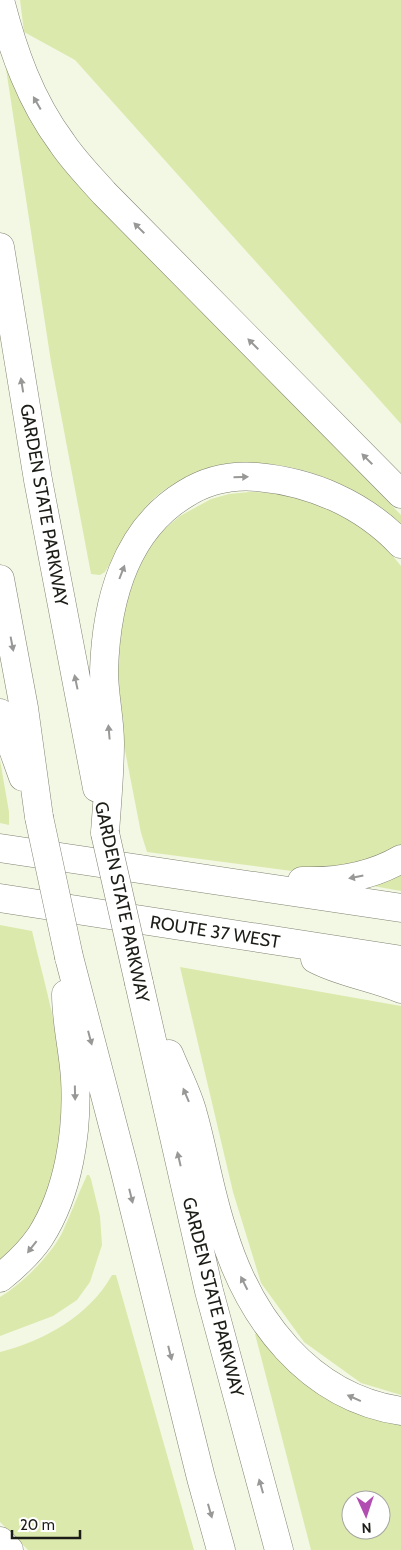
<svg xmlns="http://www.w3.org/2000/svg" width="401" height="1550" viewBox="0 0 401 1550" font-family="Cabin,sans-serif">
<rect width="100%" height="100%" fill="#f3f8e4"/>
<!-- green -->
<path fill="#dce9ad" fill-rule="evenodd" d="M20,0H401V424L75,60L24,32Z
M4,56L144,252L401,515V526C345,474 261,444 188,478C180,482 171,485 164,490C134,512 124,542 105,572L100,575L91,574L51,362Z
M249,492C306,492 366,519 401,566V847L371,863L299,872L147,852L141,833L121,730L116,652L119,617L140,562L162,531L180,516L211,499L229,494Z
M0,760L9,812V825L0,823Z
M401,871V891L373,886V884Z
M0,925L32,931C45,987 64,1046 63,1104C62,1126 59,1147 54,1168C45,1206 29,1237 0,1262Z
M180,967L401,1006V1395L361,1383L304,1342L261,1283L233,1192Z
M87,1175H89L91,1179L100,1216L102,1245L90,1282L77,1300L53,1316L0,1336V1297C22,1284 50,1256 62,1233C71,1214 78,1194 87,1175Z
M112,1275H116L194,1550H28L0,1522V1352C44,1341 89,1316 112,1275Z
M261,1332L334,1402L359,1414L401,1424V1550H311L255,1334ZM351,1500H381V1530H351Z"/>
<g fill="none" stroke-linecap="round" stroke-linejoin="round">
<defs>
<path id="highway" d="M0,0C13,51 30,100 62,143C74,161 89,176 104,193L401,494
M0,247L38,480L97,788
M0,579L24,708L39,817
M0,713L23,777
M105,833C107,803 110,773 110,743C110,719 104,695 104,671C106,604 124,531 185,494C207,480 232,475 257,477C312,482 363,504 401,544
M0,848L401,908
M302,881C337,882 370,877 401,859
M0,898L401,960
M69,957L124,1168L201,1478L221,1550
M315,959C341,973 373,977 401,989
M139,983L209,1291L279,1550
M169,1054C177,1074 188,1094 193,1114C204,1153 210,1194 223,1232C249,1318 308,1397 401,1411
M0,1278C15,1266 29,1253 40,1237C69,1192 78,1130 75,1078C73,1049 66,1022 66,994
M0,1541L9,1550"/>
</defs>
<!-- highway casing -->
<use href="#highway" stroke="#7f8371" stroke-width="29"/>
<!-- highway -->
<use href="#highway" stroke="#fff" stroke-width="28"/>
<defs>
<path id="highway-bridge" d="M39,817L69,957
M105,833L139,983"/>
</defs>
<!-- highway-bridge casing -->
<use href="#highway-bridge" stroke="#7f8371" stroke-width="29" stroke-linecap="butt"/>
<!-- highway-bridge -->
<use href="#highway-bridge" stroke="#fff" stroke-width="28"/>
</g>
<!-- one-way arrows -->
<defs><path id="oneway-solid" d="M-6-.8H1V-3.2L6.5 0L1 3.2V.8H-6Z" transform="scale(1.25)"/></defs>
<g fill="#989996">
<use href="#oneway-solid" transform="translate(37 103) rotate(-120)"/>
<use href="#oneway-solid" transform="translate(139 228) rotate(-135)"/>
<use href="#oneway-solid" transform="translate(253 344) rotate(-135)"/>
<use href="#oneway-solid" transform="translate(22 385) rotate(-99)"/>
<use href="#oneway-solid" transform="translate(367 459) rotate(-135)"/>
<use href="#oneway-solid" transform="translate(241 477) rotate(-2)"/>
<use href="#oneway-solid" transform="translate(122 572) rotate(-69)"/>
<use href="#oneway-solid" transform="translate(12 644) rotate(79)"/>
<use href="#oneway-solid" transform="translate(76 682) rotate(-102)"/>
<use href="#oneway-solid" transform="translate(109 732) rotate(-95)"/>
<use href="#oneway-solid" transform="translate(356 877) rotate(169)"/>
<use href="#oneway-solid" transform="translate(90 1038) rotate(75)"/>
<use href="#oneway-solid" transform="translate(75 1093) rotate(89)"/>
<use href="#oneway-solid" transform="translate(186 1095) rotate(-113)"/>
<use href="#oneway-solid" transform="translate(179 1159) rotate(-103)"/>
<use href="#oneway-solid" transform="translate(131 1196) rotate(76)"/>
<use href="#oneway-solid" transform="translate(32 1247) rotate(128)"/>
<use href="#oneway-solid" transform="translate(244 1283) rotate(-117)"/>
<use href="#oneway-solid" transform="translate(170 1353) rotate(76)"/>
<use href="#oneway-solid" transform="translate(354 1398) rotate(-156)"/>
<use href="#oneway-solid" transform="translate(261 1486) rotate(-106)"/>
<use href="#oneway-solid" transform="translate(210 1511) rotate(74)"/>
</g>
<g text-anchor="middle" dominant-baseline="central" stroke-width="4" stroke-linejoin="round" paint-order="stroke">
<!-- street labels -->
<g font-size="18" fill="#1b1d16" stroke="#fff">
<text transform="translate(44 505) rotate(80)">GARDEN STATE PARKWAY</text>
<text transform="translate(122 902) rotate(78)">GARDEN STATE PARKWAY</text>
<text transform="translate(215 932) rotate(9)">ROUTE 37 WEST</text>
<text transform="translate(213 1297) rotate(76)">GARDEN STATE PARKWAY</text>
</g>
</g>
<!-- north arrow -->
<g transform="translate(366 1515) rotate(177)"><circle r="24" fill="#ffffff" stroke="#a4a5a2"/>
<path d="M0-4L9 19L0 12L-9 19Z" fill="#b24db2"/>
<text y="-8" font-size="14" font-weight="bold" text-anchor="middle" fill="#1b1d16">N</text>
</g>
<!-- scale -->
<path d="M12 1530v8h68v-8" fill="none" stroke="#1b1d16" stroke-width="2.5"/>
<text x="20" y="1530" font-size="15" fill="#1b1d16" stroke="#ffffff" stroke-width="4" paint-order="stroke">20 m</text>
</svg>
